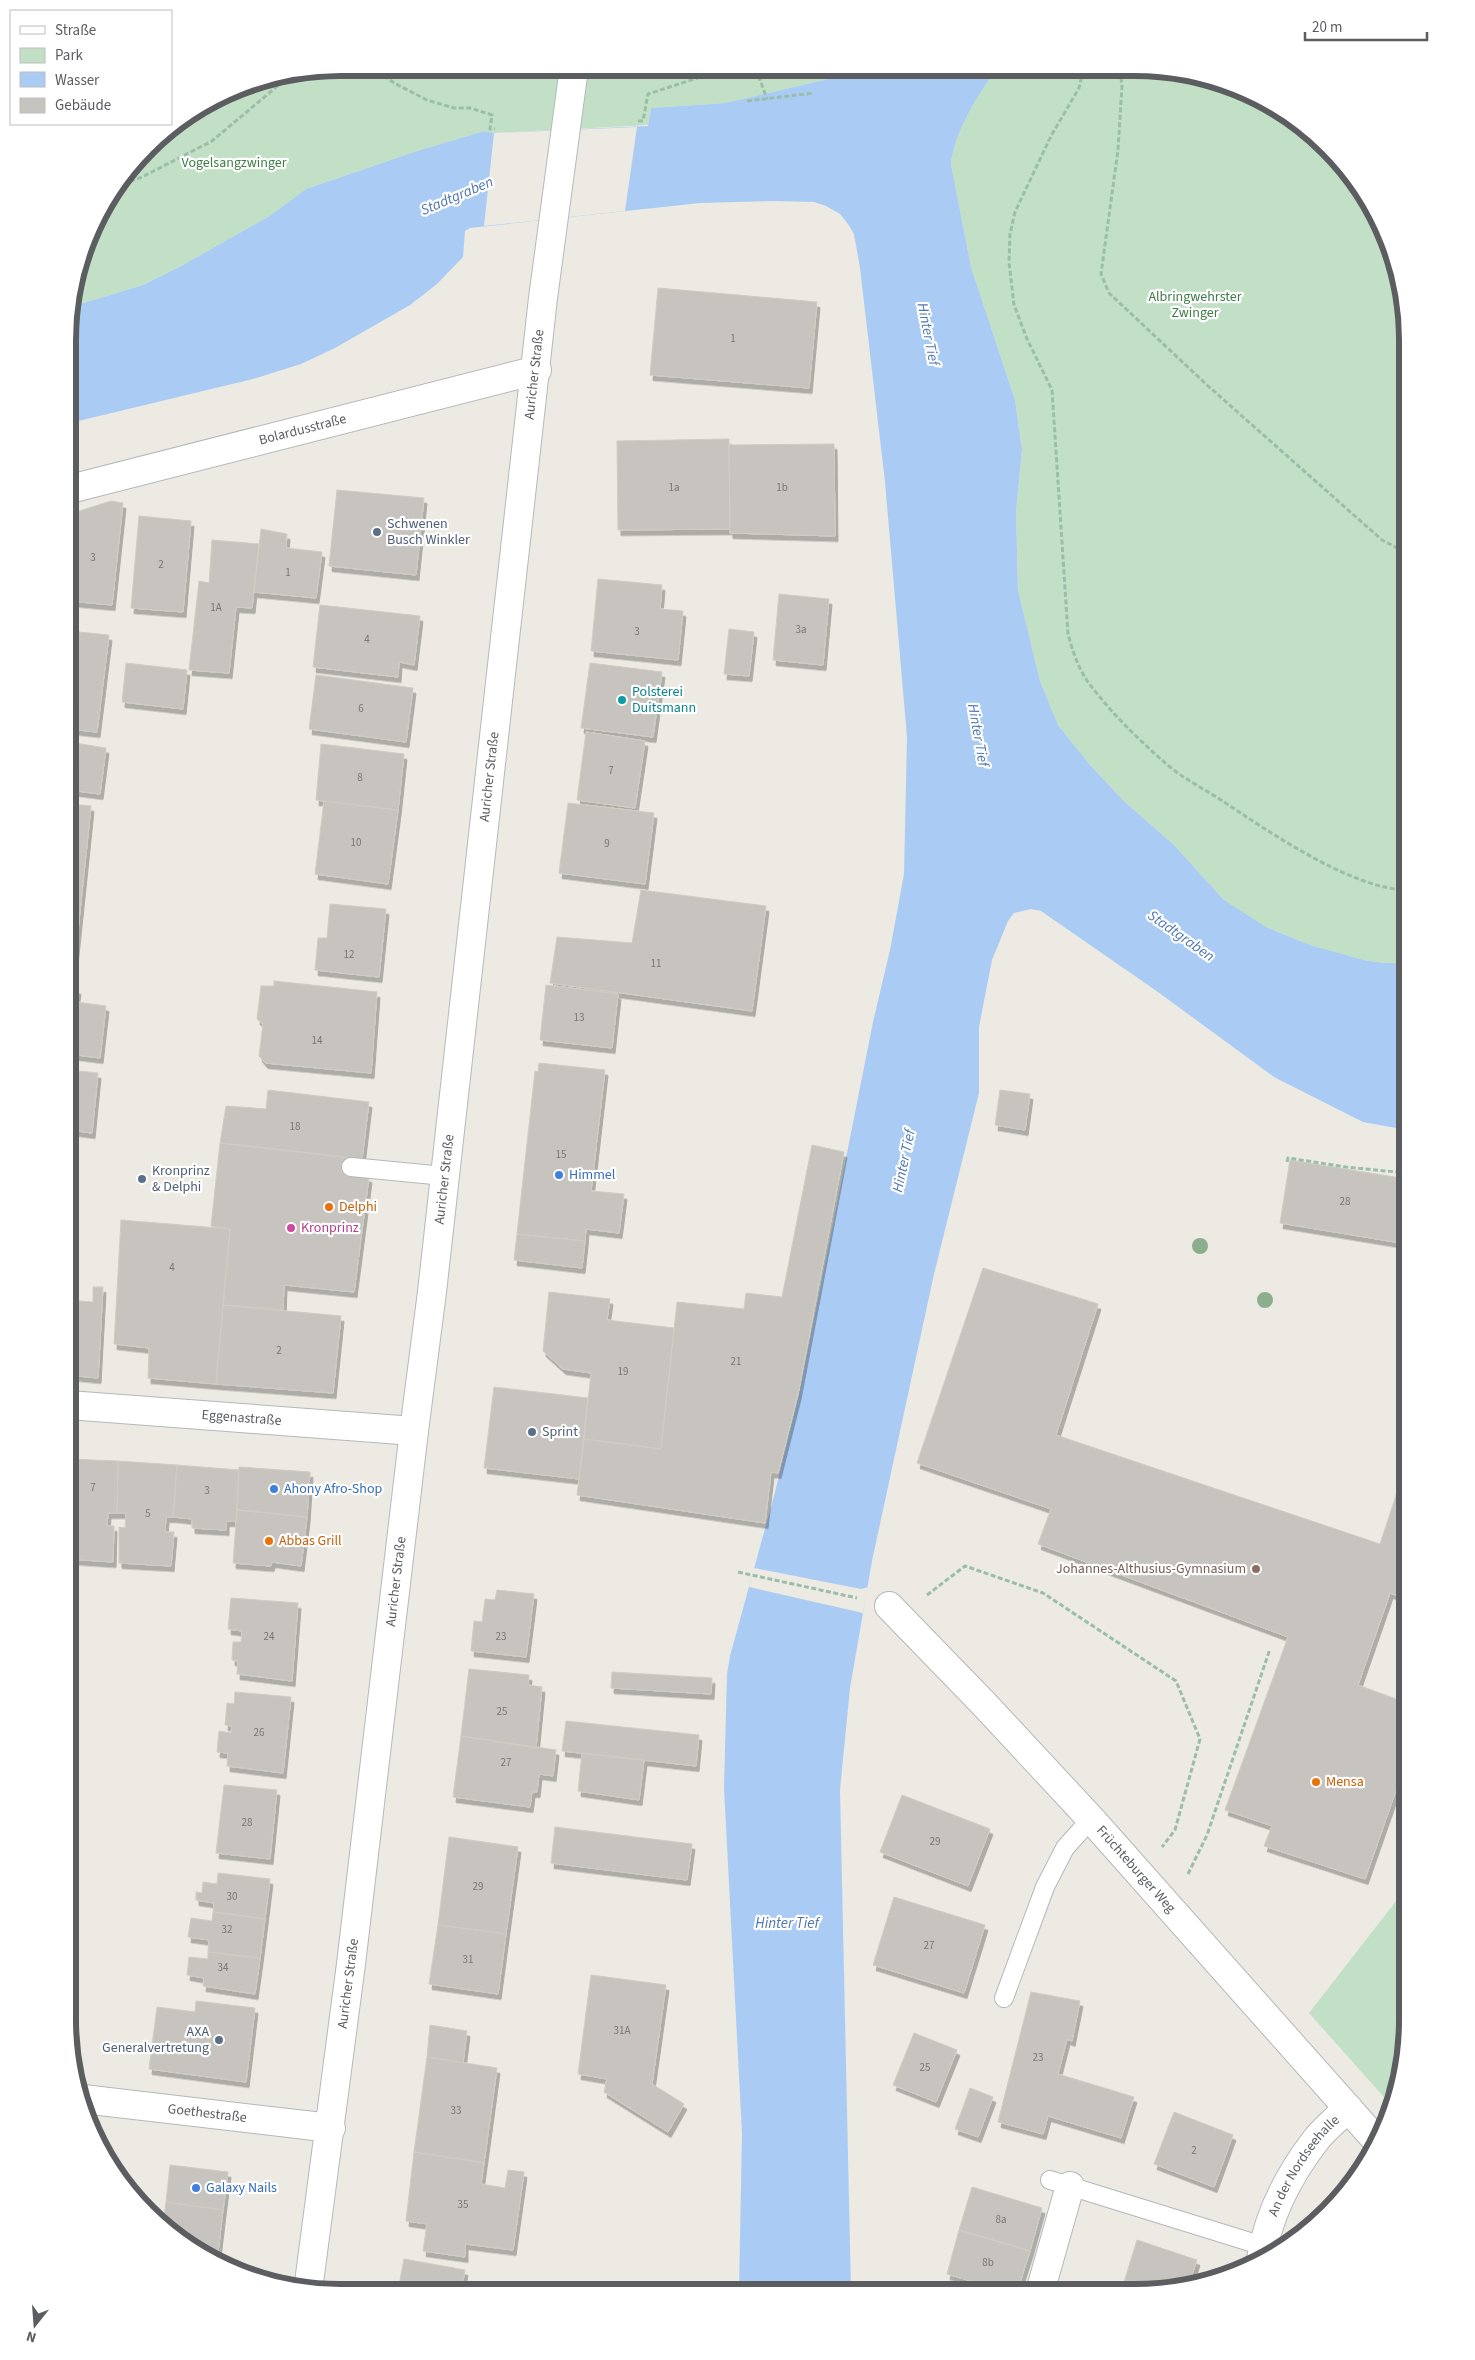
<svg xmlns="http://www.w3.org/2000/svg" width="1475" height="2360" viewBox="0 0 1475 2360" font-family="'Source Sans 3',sans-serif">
<defs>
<filter id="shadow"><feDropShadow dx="3" dy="5.5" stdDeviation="0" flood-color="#0004"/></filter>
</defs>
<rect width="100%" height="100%" fill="#eceae2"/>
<!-- green -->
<path fill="#c2e0c5" d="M341,68L854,69L828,79L725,103L651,108L648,125L494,133L484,131L414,152L306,189L271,215L183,265L143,285L70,307L96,220L160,136L236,88Z
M997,69L1170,70L1239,88L1301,124L1351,175L1387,236L1407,341V963H1383L1364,960L1310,945L1266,927L1244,916L1224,900L1174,845L1125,802L1090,765L1058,725L1040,681L1018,590L1016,512L1022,449L1015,400L971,267L951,164C955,131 977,96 997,69Z
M1407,1887V2037L1391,2105L1309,2013Z"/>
<!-- water -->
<path fill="#aaccf4" d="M854,69H997C977,96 955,131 951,164L971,267L1015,400L1022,449L1016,512L1018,590L1040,681L1058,725L1090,765L1125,802L1174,845L1224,900L1266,927L1310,945L1364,960L1383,963H1407V1130L1363,1122L1274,1077L1158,992L1041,911L1031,909L1014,913L1008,921L992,960L979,1027V1093L934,1274L872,1561L850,1688L840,1790L851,2292L739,2291L742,2133L724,1788L727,1674L730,1656L774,1496L800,1390L873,1022L890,950L904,874L907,737L885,482L860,268L854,234L848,224L840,214L826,206L814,202L774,201L700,203L470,228L465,231L463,257L437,284L410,305L335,348L301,364L253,379L70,423V307L143,285L183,265L271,215L306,189L414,152L484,131L494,133L648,126L651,108L725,103L828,79Z"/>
<!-- pier -->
<path fill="#eceae2" d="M637,127L625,211L484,226L494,133Z
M754,1568L861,1589L868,1587L863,1613L749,1587Z"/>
<!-- building -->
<path fill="#c7c4bf" stroke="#cfcdc2" filter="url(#shadow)" d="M658,288L817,302L809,388L650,375Z
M729,439L730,529L618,530L617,441Z
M834,444L835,536L730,533L729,445Z
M337,490L424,498L416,575L329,566Z
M111,501L123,503L112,605L69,601L70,514Z
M139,516L191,521L183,612L131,608Z
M261,529L287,534L286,548L322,552L316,598L254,592Z
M212,540L259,544L252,608L236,607L229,673L189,670L199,581L209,583Z
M598,579L662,585L660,609L683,611L678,660L591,651Z
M779,594L829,599L823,665L773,660Z
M320,605L420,616L414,665L399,662L398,677L313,667Z
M729,629L754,632L749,676L724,674Z
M69,631L109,635L97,732L69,729Z
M126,663L187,670L183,709L122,702Z
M590,663L662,672L653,737L581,728Z
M316,675L413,688L406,742L309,729Z
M586,732L645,741L635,808L577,800Z
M69,742L106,748L100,794L69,790Z
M321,744L404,754L398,810L316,800Z
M324,801L398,810L388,884L315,874Z
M568,803L654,813L645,884L559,873Z
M69,804L91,806L72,988L69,987Z
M641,890L766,906L752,1011L550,983L557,937L632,943Z
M330,904L386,909L379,977L315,970L318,938H327Z
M274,981L377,992L371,1073L265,1063L259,1056L263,1024L257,1019L261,986H274Z
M546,985L618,994L612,1048L540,1040Z
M69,987L78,989L76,1002L106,1006L100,1058L69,1054Z
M539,1063L605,1070L591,1191L624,1194L619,1233L586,1229L585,1241L517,1234L535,1071L538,1072Z
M69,1070L98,1073L92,1133L69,1130Z
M268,1090L369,1102L362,1159L220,1143L226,1106L266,1109Z
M1000,1090L1030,1094L1025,1130L995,1125Z
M220,1143L352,1158L350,1175L369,1177L354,1292L284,1285L283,1310L223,1305L230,1229L211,1226Z
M812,1145L844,1152L798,1394L778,1473L771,1472L765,1523L577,1495L584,1439L661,1449L677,1302L744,1309L746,1293L782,1297Z
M1290,1160L1407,1179V1244L1280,1223Z
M121,1220L230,1229L216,1384L148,1378L149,1348L114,1344Z
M517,1234L585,1241L582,1268L514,1260Z
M983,1268L1098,1304L1056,1435L1380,1544L1407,1462V1599L1390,1593L1358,1685L1407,1703V1759L1365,1879L1264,1846L1272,1826L1225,1810L1288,1637L1038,1544L1051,1509L917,1463Z
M93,1287H103L98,1378L68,1375V1300L93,1302Z
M549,1292L610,1299L607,1320L674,1328L661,1449L584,1439L591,1373L563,1369L543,1351Z
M223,1305L341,1316L333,1393L216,1384Z
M494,1387L588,1398L579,1479L484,1468Z
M68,1459L118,1461L117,1513H108L107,1526H114L113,1562L68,1559Z
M118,1461L177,1465L173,1517H166L165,1532H174L171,1566L119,1563V1527L125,1528L126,1513H117Z
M177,1465L239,1470L236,1521H226V1530L192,1528V1519L173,1517Z
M239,1467L310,1472L307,1517L237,1510Z
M237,1510L307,1517L301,1566L272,1562L271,1566L233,1563Z
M497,1590L534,1594L526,1657L471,1651L474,1621L482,1622L485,1599L495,1600Z
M231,1598L298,1603L292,1681L237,1674L238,1661L232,1660L233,1642H241L242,1631L228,1629Z
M469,1669L529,1675L528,1685L542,1687L536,1748L461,1736Z
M612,1672L712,1678L711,1694L611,1688Z
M235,1692L291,1697L283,1773L227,1766L228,1753L217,1752L219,1731L231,1733L232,1726L225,1725L227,1703L234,1704Z
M566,1721L699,1735L696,1766L562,1751Z
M461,1736L556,1750L553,1776L539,1774L537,1792H532L530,1807L453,1797Z
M582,1753L644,1760L639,1800L578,1791Z
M224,1785L277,1790L270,1859L216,1853Z
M902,1795L990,1829L968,1886L880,1852Z
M555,1827L692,1844L687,1880L551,1863Z
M449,1837L518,1847L506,1934L438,1925Z
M218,1873L270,1879L265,1919L213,1912L214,1903L196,1900V1892L202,1893L203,1882L217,1884Z
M894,1897L985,1925L964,1993L873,1965Z
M213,1912L265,1919L260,1958L208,1952L209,1940L188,1937L191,1918L212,1921Z
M438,1925L506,1934L498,1994L429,1984Z
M208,1952L260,1958L255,1994L203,1986L204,1978L187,1975L189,1957L208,1959Z
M591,1975L666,1985L652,2084L684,2104L668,2132L604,2092L607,2079L578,2074Z
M1031,1992L1080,2001L1072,2041L1067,2039L1058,2074L1134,2097L1121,2138L1048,2116L1043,2134L998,2122Z
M196,2001L255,2008L246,2082L149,2069L157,2007L195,2012Z
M430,2025L467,2031L463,2063L427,2057Z
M914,2033L957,2050L936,2102L893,2085Z
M427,2057L497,2068L484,2163L414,2152Z
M970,2088L993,2097L978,2137L955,2129Z
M1174,2112L1233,2135L1214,2187L1154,2164Z
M414,2152L484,2163L481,2184L505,2188L508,2170L524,2172L513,2250L465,2244V2257L423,2251L427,2224L406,2221Z
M170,2165L228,2172L223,2210L166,2202Z
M972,2187L1042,2208L1030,2251L959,2230Z
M166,2202L223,2210L217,2261L174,2236L163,2224Z
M959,2230L1030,2251L1017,2292H1009L947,2274Z
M1137,2240L1197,2260L1190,2281L1135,2292H1121Z
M404,2259L465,2270L461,2291L398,2290Z"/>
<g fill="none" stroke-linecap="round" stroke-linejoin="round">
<defs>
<path id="lane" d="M351,1167L444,1176
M1004,1998L1045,1887L1065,1848L1091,1819
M1050,2180L1263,2246"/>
<g id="street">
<path id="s1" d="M70,489L537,370"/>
<path id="s2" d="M68,1405L414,1431"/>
<path id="s3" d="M889,1606L985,1705L1091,1819L1377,2141"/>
<path id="s4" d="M83,2099L331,2128"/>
<path id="s5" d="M1261,2259C1268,2216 1289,2175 1315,2141C1324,2129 1337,2119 1348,2108"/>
<path d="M1040,2292L1070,2186"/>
</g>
<g id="secondary">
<path id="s6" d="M308,2290L351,1964L414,1431L432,1292L543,298L574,68"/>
</g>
</defs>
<!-- lane casing -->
<use href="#lane" stroke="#b5b7bb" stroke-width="20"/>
<!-- street casing -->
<use href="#street" stroke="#b5b7bb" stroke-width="30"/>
<!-- secondary casing -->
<use href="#secondary" stroke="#b6b8bd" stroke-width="30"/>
<!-- path -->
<path stroke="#9abea8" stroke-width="3" stroke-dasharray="5 2.5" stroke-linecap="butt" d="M371,68L396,84L427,100L454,108H470L492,115L490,129H495
M756,69L767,99
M1083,70L1079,88L1051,136L1015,212L1010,234L1009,262L1014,305L1027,339L1052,390L1068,634C1073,652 1079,671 1091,686C1114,716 1141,742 1170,767C1186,780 1204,789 1221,800C1268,831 1351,889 1407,890
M1120,70L1122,86L1118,150L1101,274L1109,293L1207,385L1382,540L1407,553
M747,101L814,93
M638,121H643L648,94L725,69
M123,184L142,177L212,141L287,78
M1287,1162L1288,1158L1346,1167L1407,1173
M738,1572L857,1598
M927,1595L965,1566L1043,1593L1176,1681L1200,1739L1175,1830L1162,1847
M1188,1874L1207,1835L1270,1649"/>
<!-- lane -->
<use href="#lane" stroke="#fff" stroke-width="18"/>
<!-- street -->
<use href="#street" stroke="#fff" stroke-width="28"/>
<!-- secondary -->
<use href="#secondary" stroke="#fff" stroke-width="28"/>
</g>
<!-- trees -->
<g fill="#8cae8d">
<circle cx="1200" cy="1246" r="8"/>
<circle cx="1265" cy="1300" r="8"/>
</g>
<!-- markers -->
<g fill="#5c6f8a" stroke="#fff" stroke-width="2">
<circle cx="377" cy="532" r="5"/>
<circle cx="142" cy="1179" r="5"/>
<circle cx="532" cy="1432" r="5"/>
<circle cx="219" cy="2040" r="5"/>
</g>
<circle fill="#0f9aa8" stroke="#fff" stroke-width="2" cx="622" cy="700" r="5"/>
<g fill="#3f7fe0" stroke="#fff" stroke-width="2">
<circle cx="559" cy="1175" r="5"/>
<circle cx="274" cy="1489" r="5"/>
<circle cx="196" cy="2188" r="5"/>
</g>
<g fill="#e8710a" stroke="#fff" stroke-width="2">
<circle cx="329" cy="1207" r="5"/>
<circle cx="269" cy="1541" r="5"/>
<circle cx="1316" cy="1782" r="5"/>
</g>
<circle fill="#d1479c" stroke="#fff" stroke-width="2" cx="291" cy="1228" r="5"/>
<circle fill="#8d6e63" stroke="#fff" stroke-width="2" cx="1256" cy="1569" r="5"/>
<g text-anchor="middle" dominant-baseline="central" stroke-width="4.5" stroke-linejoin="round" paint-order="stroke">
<!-- number labels -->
<g font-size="11" fill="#767778">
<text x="733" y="338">1</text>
<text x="674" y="487">1a</text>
<text x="782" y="487">1b</text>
<text x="93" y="557">3</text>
<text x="161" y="564">2</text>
<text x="288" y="572">1</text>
<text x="216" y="607">1A</text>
<text x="801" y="629">3a</text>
<text x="637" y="631">3</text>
<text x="367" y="639">4</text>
<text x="361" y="708">6</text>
<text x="611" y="770">7</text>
<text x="360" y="777">8</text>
<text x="356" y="842">10</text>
<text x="607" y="843">9</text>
<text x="349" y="954">12</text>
<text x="656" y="963">11</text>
<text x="579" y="1017">13</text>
<text x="317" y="1040">14</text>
<text x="295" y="1126">18</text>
<text x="561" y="1154">15</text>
<text x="1345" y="1201">28</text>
<text x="172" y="1267">4</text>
<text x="279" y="1350">2</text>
<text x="736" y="1361">21</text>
<text x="623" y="1371">19</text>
<text x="93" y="1487">7</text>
<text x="207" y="1490">3</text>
<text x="148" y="1513">5</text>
<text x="269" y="1636">24</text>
<text x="501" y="1636">23</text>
<text x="502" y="1711">25</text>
<text x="259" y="1732">26</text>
<text x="506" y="1762">27</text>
<text x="247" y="1822">28</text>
<text x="935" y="1841">29</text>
<text x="478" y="1886">29</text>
<text x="232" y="1896">30</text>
<text x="227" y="1929">32</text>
<text x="929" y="1945">27</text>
<text x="468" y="1959">31</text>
<text x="223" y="1967">34</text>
<text x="622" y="2030">31A</text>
<text x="1038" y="2057">23</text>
<text x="925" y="2067">25</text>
<text x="456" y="2110">33</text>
<text x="1194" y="2150">2</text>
<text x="463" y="2204">35</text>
<text x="1001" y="2219">8a</text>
<text x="988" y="2262">8b</text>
</g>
<!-- park labels -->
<g font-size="14" fill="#3e7d48" stroke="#fff">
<text x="234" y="163">Vogelsangzwinger</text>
<text x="1195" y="297">Albringwehrster<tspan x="1195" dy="16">Zwinger</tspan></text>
</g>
<!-- street labels -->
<g font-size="14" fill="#5b5d61" stroke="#fff">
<text stroke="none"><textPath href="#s6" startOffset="1929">Auricher Straße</textPath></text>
<text stroke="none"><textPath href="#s1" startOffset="240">Bolardusstraße</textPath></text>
<text stroke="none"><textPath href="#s6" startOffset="1524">Auricher Straße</textPath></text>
<text stroke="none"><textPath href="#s6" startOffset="1119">Auricher Straße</textPath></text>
<text stroke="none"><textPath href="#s2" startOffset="174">Eggenastraße</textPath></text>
<text stroke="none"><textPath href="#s6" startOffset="714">Auricher Straße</textPath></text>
<text stroke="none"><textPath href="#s3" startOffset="361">Früchteburger Weg</textPath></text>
<text stroke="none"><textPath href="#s6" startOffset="309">Auricher Straße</textPath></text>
<text stroke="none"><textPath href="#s4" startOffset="125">Goethestraße</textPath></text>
<text stroke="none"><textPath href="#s5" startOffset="104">An der Nordseehalle</textPath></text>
</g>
<!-- service labels -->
<g font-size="14" fill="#4e5e75" stroke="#fff" text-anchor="start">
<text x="387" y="524">Schwenen<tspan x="387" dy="16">Busch Winkler</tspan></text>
<text x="152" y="1171">Kronprinz<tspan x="152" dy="16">&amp; Delphi</tspan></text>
<text x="542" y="1432">Sprint</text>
<text x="209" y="2032" text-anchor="end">AXA<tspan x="209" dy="16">Generalvertretung</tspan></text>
</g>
<!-- culture labels -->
<g font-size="14" fill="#0d838f" stroke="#fff" text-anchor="start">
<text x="632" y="692">Polsterei<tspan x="632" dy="16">Duitsmann</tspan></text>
</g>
<!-- shop labels -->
<g font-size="14" fill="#366cbe" stroke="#fff" text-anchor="start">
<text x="569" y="1175">Himmel</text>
<text x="284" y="1489">Ahony Afro-Shop</text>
<text x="206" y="2188">Galaxy Nails</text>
</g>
<!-- food labels -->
<g font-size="14" fill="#c56008" stroke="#fff" text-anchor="start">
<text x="339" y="1207">Delphi</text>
<text x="279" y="1541">Abbas Grill</text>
<text x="1326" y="1782">Mensa</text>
</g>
<!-- hotel labels -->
<g font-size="14" fill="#b23c85" stroke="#fff" text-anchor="start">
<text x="301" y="1228">Kronprinz</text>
</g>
<!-- education labels -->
<g font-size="14" fill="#785e54" stroke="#fff" text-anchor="end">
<text x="1246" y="1569">Johannes-Althusius-Gymnasium</text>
</g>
<!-- water labels -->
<g font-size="15" font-style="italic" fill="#5076b4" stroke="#fff">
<text transform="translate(457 196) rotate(-23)">Stadtgraben</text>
<text transform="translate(928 334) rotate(79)">Hinter Tief</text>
<text transform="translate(978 735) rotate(80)">Hinter Tief</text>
<text transform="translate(1181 936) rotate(35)">Stadtgraben</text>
<text transform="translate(904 1161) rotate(-78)">Hinter Tief</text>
<text x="787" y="1923">Hinter Tief</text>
</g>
</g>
<!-- crop -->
<path d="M0 0H1475V2360H0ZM340 76H1135A264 264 0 0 1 1399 340V2020A264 264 0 0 1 1135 2284H340A264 264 0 0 1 76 2020V340A264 264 0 0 1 340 76Z" fill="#fff" fill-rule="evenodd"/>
<path fill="none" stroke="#5b5d61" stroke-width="6" d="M340 76H1135A264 264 0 0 1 1399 340V2020A264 264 0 0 1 1135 2284H340A264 264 0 0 1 76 2020V340A264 264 0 0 1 340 76Z"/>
<!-- legend -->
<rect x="10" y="10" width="162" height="115" fill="#ffffff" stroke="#bdbec0"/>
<rect x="20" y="26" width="25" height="8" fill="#ffffff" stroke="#bdbec0"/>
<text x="55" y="35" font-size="15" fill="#5b5d61">Straße</text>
<rect x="20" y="48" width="25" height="15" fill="#c2e0c5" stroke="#bdbec0"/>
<text x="55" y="60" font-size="15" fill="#5b5d61">Park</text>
<rect x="20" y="72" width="25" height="15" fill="#aaccf4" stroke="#bdbec0"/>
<text x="55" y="85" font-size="15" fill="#5b5d61">Wasser</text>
<rect x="20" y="98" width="25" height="15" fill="#c7c4bf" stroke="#bdbec0"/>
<text x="55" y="110" font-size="15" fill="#5b5d61">Gebäude</text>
<!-- north arrow -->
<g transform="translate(35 2325) rotate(197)" stroke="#ffffff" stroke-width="4" paint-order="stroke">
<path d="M0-4L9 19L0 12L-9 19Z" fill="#5b5d61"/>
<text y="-8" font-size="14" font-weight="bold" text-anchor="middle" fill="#5b5d61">N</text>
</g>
<!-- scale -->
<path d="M1305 32v8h122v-8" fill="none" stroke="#5b5d61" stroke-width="2.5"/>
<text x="1312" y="32" font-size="15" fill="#5b5d61" stroke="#ffffff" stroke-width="4" paint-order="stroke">20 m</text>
</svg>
